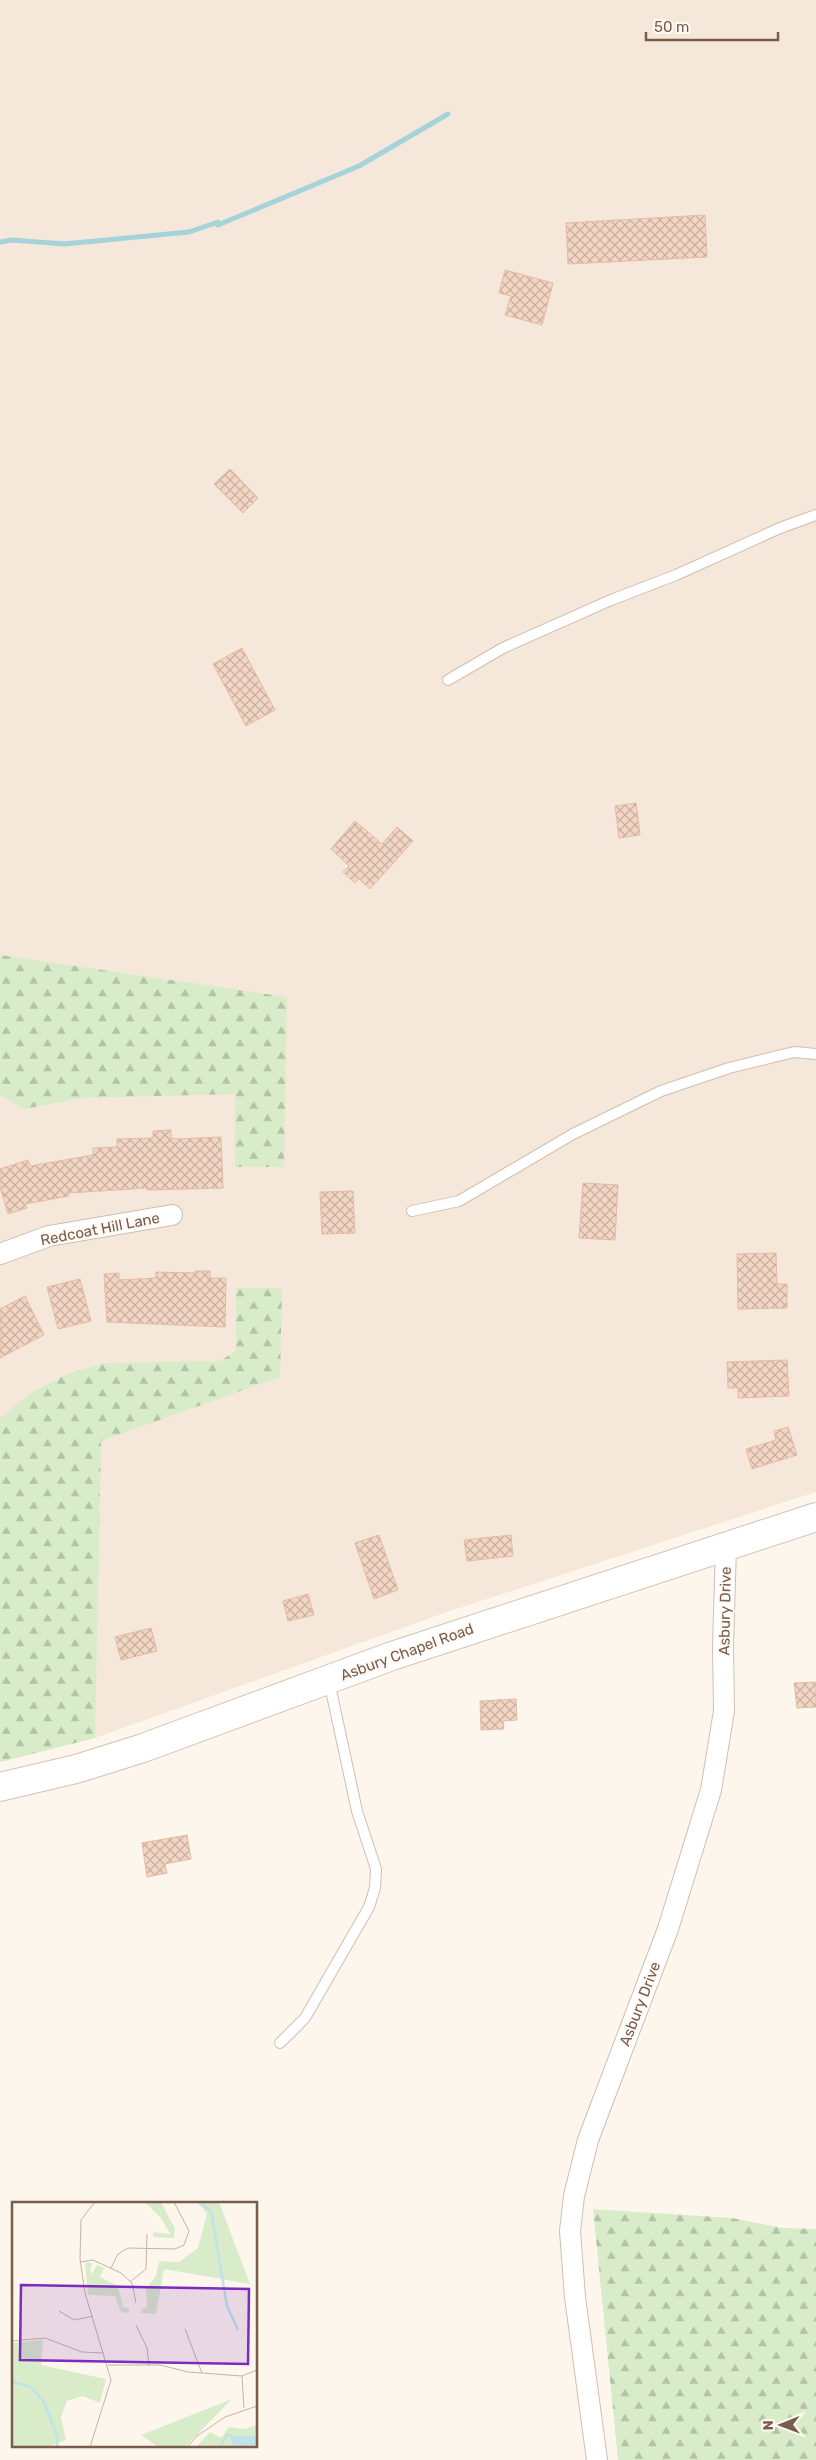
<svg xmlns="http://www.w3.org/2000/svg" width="816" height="2460" viewBox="0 0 816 2460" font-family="Rubik,sans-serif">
<defs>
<pattern id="forest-firs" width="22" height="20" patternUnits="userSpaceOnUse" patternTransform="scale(1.25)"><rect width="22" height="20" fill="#d8ecc9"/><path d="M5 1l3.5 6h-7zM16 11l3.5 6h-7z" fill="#b4c2a5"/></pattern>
<pattern id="building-cross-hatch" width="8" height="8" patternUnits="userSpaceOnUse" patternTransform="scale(1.25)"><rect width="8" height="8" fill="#f3d5c3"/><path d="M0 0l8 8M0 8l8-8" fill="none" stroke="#cab0a1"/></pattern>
</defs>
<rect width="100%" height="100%" fill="#fdf6ec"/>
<!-- residential -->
<path fill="#f5e8da" d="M0,0H816V1492L447,1612L95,1738L0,1762Z"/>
<!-- forest -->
<path fill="url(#forest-firs)" d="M0,955L287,997L284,1167H235V1094L81,1098L24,1109L0,1095Z
M236,1288H282L280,1377L101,1441L95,1738L0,1762V1418L31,1393L67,1374L105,1363L220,1361L236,1351Z
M593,2209L732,2218L783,2228L816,2229V2460H618Z"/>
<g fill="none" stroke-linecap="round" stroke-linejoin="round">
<!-- stream -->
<path stroke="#a5d3da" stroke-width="5" d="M0,242L12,240L64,244L189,232L218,222V225L359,166L448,114"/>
</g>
<!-- building -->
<path fill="url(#building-cross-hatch)" stroke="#e6bba3" d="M705,215L707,257L568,264L566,223Z
M505,270L553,283L542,325L505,315L511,296L499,293Z
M230,469L258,498L243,513L214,484Z
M242,648L275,710L246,726L213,664Z
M636,803L640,835L619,838L615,806Z
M355,821L382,844L397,827L413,841L370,889L359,879L355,883L343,872L349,866L331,849Z
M171,1130V1138L175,1139L221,1137L223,1188L147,1190V1188L68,1193L69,1196L25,1204L27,1208L8,1214L0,1187V1169L28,1160L30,1166L93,1155V1148L117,1147V1139L153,1138V1131Z
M583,1183L618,1185L615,1240L579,1238Z
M353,1191L355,1233L322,1234L320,1192Z
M776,1253L777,1284H787V1308L738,1309L737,1254Z
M195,1271H210V1278H226L225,1327L107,1322L104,1274L119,1273V1280L156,1278V1272L195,1273Z
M80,1279L91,1321L58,1329L47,1287Z
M25,1296L44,1335L0,1358V1309Z
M787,1360L789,1396L738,1398V1388H728L727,1362Z
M788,1427L797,1455L752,1469L746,1449L776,1440L774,1431Z
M379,1535L398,1590L374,1599L355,1543Z
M511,1535L513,1556L467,1561L464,1540Z
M308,1594L314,1615L288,1621L283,1601Z
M151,1628L157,1651L121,1660L115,1637Z
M816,1682V1707L797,1708L794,1683Z
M516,1699L517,1720L503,1721L504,1729L481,1730L480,1701Z
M187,1835L191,1859L165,1864L167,1873L147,1877L142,1843Z"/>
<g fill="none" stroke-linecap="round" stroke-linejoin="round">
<defs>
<path id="lane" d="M448,680L503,648L611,600L676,575L780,528L816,515
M412,1211L459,1201L573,1134L661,1091L729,1068L794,1052L816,1054
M280,2043L305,2018L369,1907L375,1888L376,1869L357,1811L329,1681"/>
<path id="street" d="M0,1254L49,1236L172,1215
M597,2460L575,2297L570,2231L574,2196L588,2140L668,1929L711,1790L724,1711L723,1646L726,1547"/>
<path id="secondary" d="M0,1787L76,1769L143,1748L392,1656L816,1517"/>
</defs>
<!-- lane casing -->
<use href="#lane" stroke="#d1beb0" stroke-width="12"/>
<!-- street casing -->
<use href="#street" stroke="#d1beb0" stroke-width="22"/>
<!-- secondary casing -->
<use href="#secondary" stroke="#d6c0b0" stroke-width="30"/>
<!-- lane -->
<use href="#lane" stroke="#fff" stroke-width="10"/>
<!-- street -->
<use href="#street" stroke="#fff" stroke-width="20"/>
<!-- secondary -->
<use href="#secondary" stroke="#fff" stroke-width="28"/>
</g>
<g text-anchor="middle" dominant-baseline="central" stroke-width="4" stroke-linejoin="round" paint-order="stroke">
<!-- street labels -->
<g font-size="15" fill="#7a5c4d" stroke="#fffaf3">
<text transform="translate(100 1229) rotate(-11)">Redcoat Hill Lane</text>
<text transform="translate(725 1611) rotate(-89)">Asbury Drive</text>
<text transform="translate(407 1652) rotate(-20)">Asbury Chapel Road</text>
<text transform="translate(640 2004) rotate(-69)">Asbury Drive</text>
</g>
</g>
<!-- overview -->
<g transform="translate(12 2202)">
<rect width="245" height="245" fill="#fdf6ec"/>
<path d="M133,0H149L163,27L162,36L141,35V30L158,32L149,16ZM185,0H207L238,82L152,67L144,112L129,111V107L135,106L134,87L144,74L147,59L167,60L186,46L195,11ZM73,61H80L78,68L80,72L85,63L92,66L88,75L106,84L111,105L117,106V111L109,110L103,94L76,93ZM31,138L29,163L94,177L88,201L71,194L55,199L49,215L54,238L37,245H0V141ZM220,197L173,245H146L129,233ZM245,223V245H184L198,230L209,236L217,225L232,227Z" fill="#d8ecc9"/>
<path d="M219,234H245V243L221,245Z" fill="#bfe3e8"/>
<path fill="none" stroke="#bfe3e8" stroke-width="2.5" d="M187,0L199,9L215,104L226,128M0,180L19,185L32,200L46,236L45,245M208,245L216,232L221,235"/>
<path fill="none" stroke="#c5b3a7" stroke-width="1" d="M69,60L81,58L109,71L120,81L124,101M99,66L106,52L116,46L163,47L172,43L177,29L162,0M118,80L134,67L135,32M47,109L62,118L81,114M124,123L135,146L137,164M173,127L190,171M0,139L33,136L70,150L92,151M96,163H148L176,170L230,174L245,168M230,174L232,206M78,245L99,178L73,91L68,57L69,18L83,0M175,245L185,234L213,215L245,204"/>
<path fill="#7b2cbf" fill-opacity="0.15" stroke="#7b2cbf" stroke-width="2.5" d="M9,83L237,87L236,162L8,158Z"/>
<rect width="245" height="245" fill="none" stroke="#7a5c4d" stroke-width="2.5"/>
</g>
<!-- north arrow -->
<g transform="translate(781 2425) rotate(269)" stroke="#fffaf3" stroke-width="4" paint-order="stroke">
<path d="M0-4L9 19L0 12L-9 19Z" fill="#7a5c4d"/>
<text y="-8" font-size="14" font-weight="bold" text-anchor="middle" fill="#7a5c4d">N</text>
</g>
<!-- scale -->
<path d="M646 32v8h132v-8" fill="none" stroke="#7a5c4d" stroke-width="2.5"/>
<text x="654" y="32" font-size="15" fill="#7a5c4d" stroke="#fffaf3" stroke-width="4" paint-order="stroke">50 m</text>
</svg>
